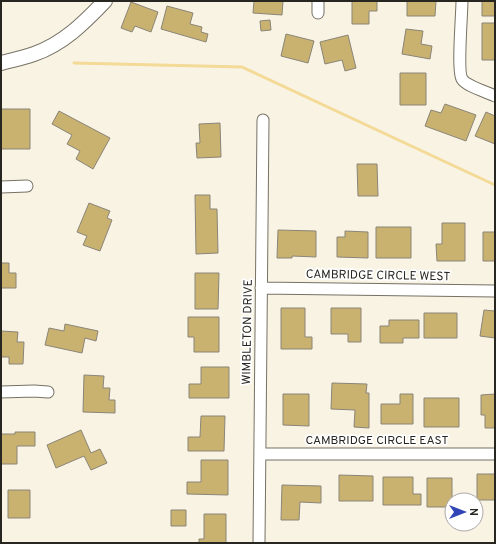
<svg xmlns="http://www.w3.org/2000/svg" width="496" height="544" viewBox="0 0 496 544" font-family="Overpass,sans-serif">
<rect width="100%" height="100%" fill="#f9f3e4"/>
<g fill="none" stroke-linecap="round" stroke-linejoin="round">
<!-- stream -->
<path stroke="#f3da97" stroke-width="3" d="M74,63L242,67L495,185"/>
</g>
<!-- building -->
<path fill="#c9b16f" stroke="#8a8578" d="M254,1H283L282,15L253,13Z
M352,1H377V11H369V24H352Z
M407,1H436L435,16H407Z
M482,1H495V16H482Z
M131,2L158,12L151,32L135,26L132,32L121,28Z
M167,6L193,13L190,24L202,27L201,32L208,34L206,42L161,29Z
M270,20L271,30L261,31L260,21Z
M482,23H495V60H482Z
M406,29L423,31L421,44L432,46L430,59L402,54Z
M286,34L314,41L308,63L281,56Z
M348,35L356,68L345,71L342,60L325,64L320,42Z
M400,73H426V105H400Z
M445,104L476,115L466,141L425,126L431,110L441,113Z
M1,109H30V149H1Z
M59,111L110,138L93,169L76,159L80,151L67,144L72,135L52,124Z
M486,112L495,116V144L475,136Z
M220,123L221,157L197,158L196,143H200L199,124Z
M357,164H377L378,196H358Z
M195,195H210V209H217L218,253L196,254Z
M89,203L110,211L107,218L112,220L100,251L83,245L87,236L77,232Z
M442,223H465V261H437L436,244H442Z
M376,227H411V258H376Z
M278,230L316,231V257L292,256V258H277Z
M345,231L368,232V258L337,257V237H345Z
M483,232H495V261H483Z
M1,263H9V273H16V288H1Z
M195,273H219L218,309H195Z
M281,308H305V337H312V349H281Z
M331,308H361V342H348V334H331Z
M484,310L495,311V338L480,336Z
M424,313H457V338H424Z
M188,317H219V352H194V337H188Z
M389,320H419V338H403V343H380V326H389Z
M65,324L98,331L96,341L85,338L82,353L45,345L49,328L64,331Z
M1,331L18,332L17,342H24L23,364H9V357H1Z
M201,367H229V398H189V384H201Z
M84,375L104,376L103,388H110L109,400H115V413L83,412Z
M332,383L367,384L366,393H369V428L354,427L355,410L331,409Z
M283,394H309V426L283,425Z
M400,394H413V424H381V404H400Z
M495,394V428H485V415H481V395Z
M424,398H459V427H424Z
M201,416H225L224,451H188V437H200Z
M81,430L91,453L100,449L107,463L91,470L84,456L56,468L47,445Z
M15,432H35V446H17V464H1V434H15Z
M201,460H228V495L187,494V482H201Z
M477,474H495V500H477Z
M339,475L373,476V501H339Z
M383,477H413V494H421V505H383Z
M427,478H452V507H427Z
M282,485L321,486V503L300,502L299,520H281Z
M8,490H30V518H8Z
M171,510H186V526H171Z
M204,514H226V543H199V539H204Z"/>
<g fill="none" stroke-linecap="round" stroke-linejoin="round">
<defs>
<path id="minor" d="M318,1V13
M462,1C462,14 457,71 462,79C466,86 487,92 495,96
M1,187L27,186
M261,288L495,291
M1,392L34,391L48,392
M260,454H495
M259,543L263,120"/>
<path id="major" d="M1,63C12,60 23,58 34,54C63,44 84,23 105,1"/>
</defs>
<!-- minor casing -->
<use href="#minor" stroke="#757164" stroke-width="13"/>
<!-- major casing -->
<use href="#major" stroke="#757164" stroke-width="16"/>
<!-- minor -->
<use href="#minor" stroke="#fff" stroke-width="11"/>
<!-- major -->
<use href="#major" stroke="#fff" stroke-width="14"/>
</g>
<g text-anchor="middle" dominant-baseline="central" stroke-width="3.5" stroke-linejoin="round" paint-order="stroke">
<!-- street labels -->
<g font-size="12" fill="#282621" stroke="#fff">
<text transform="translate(378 276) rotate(1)">CAMBRIDGE CIRCLE WEST</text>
<text transform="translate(248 332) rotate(-89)">WIMBLETON DRIVE</text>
<text x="377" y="441">CAMBRIDGE CIRCLE EAST</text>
</g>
</g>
<!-- border -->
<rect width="496" height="544" fill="none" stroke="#282621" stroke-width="4"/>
<!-- north arrow -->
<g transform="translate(464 512) rotate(90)"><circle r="19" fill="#ffffff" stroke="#a9a8a6"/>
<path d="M0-3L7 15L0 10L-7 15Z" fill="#3245b7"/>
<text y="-6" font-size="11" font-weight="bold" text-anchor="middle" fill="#282621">N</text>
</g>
</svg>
